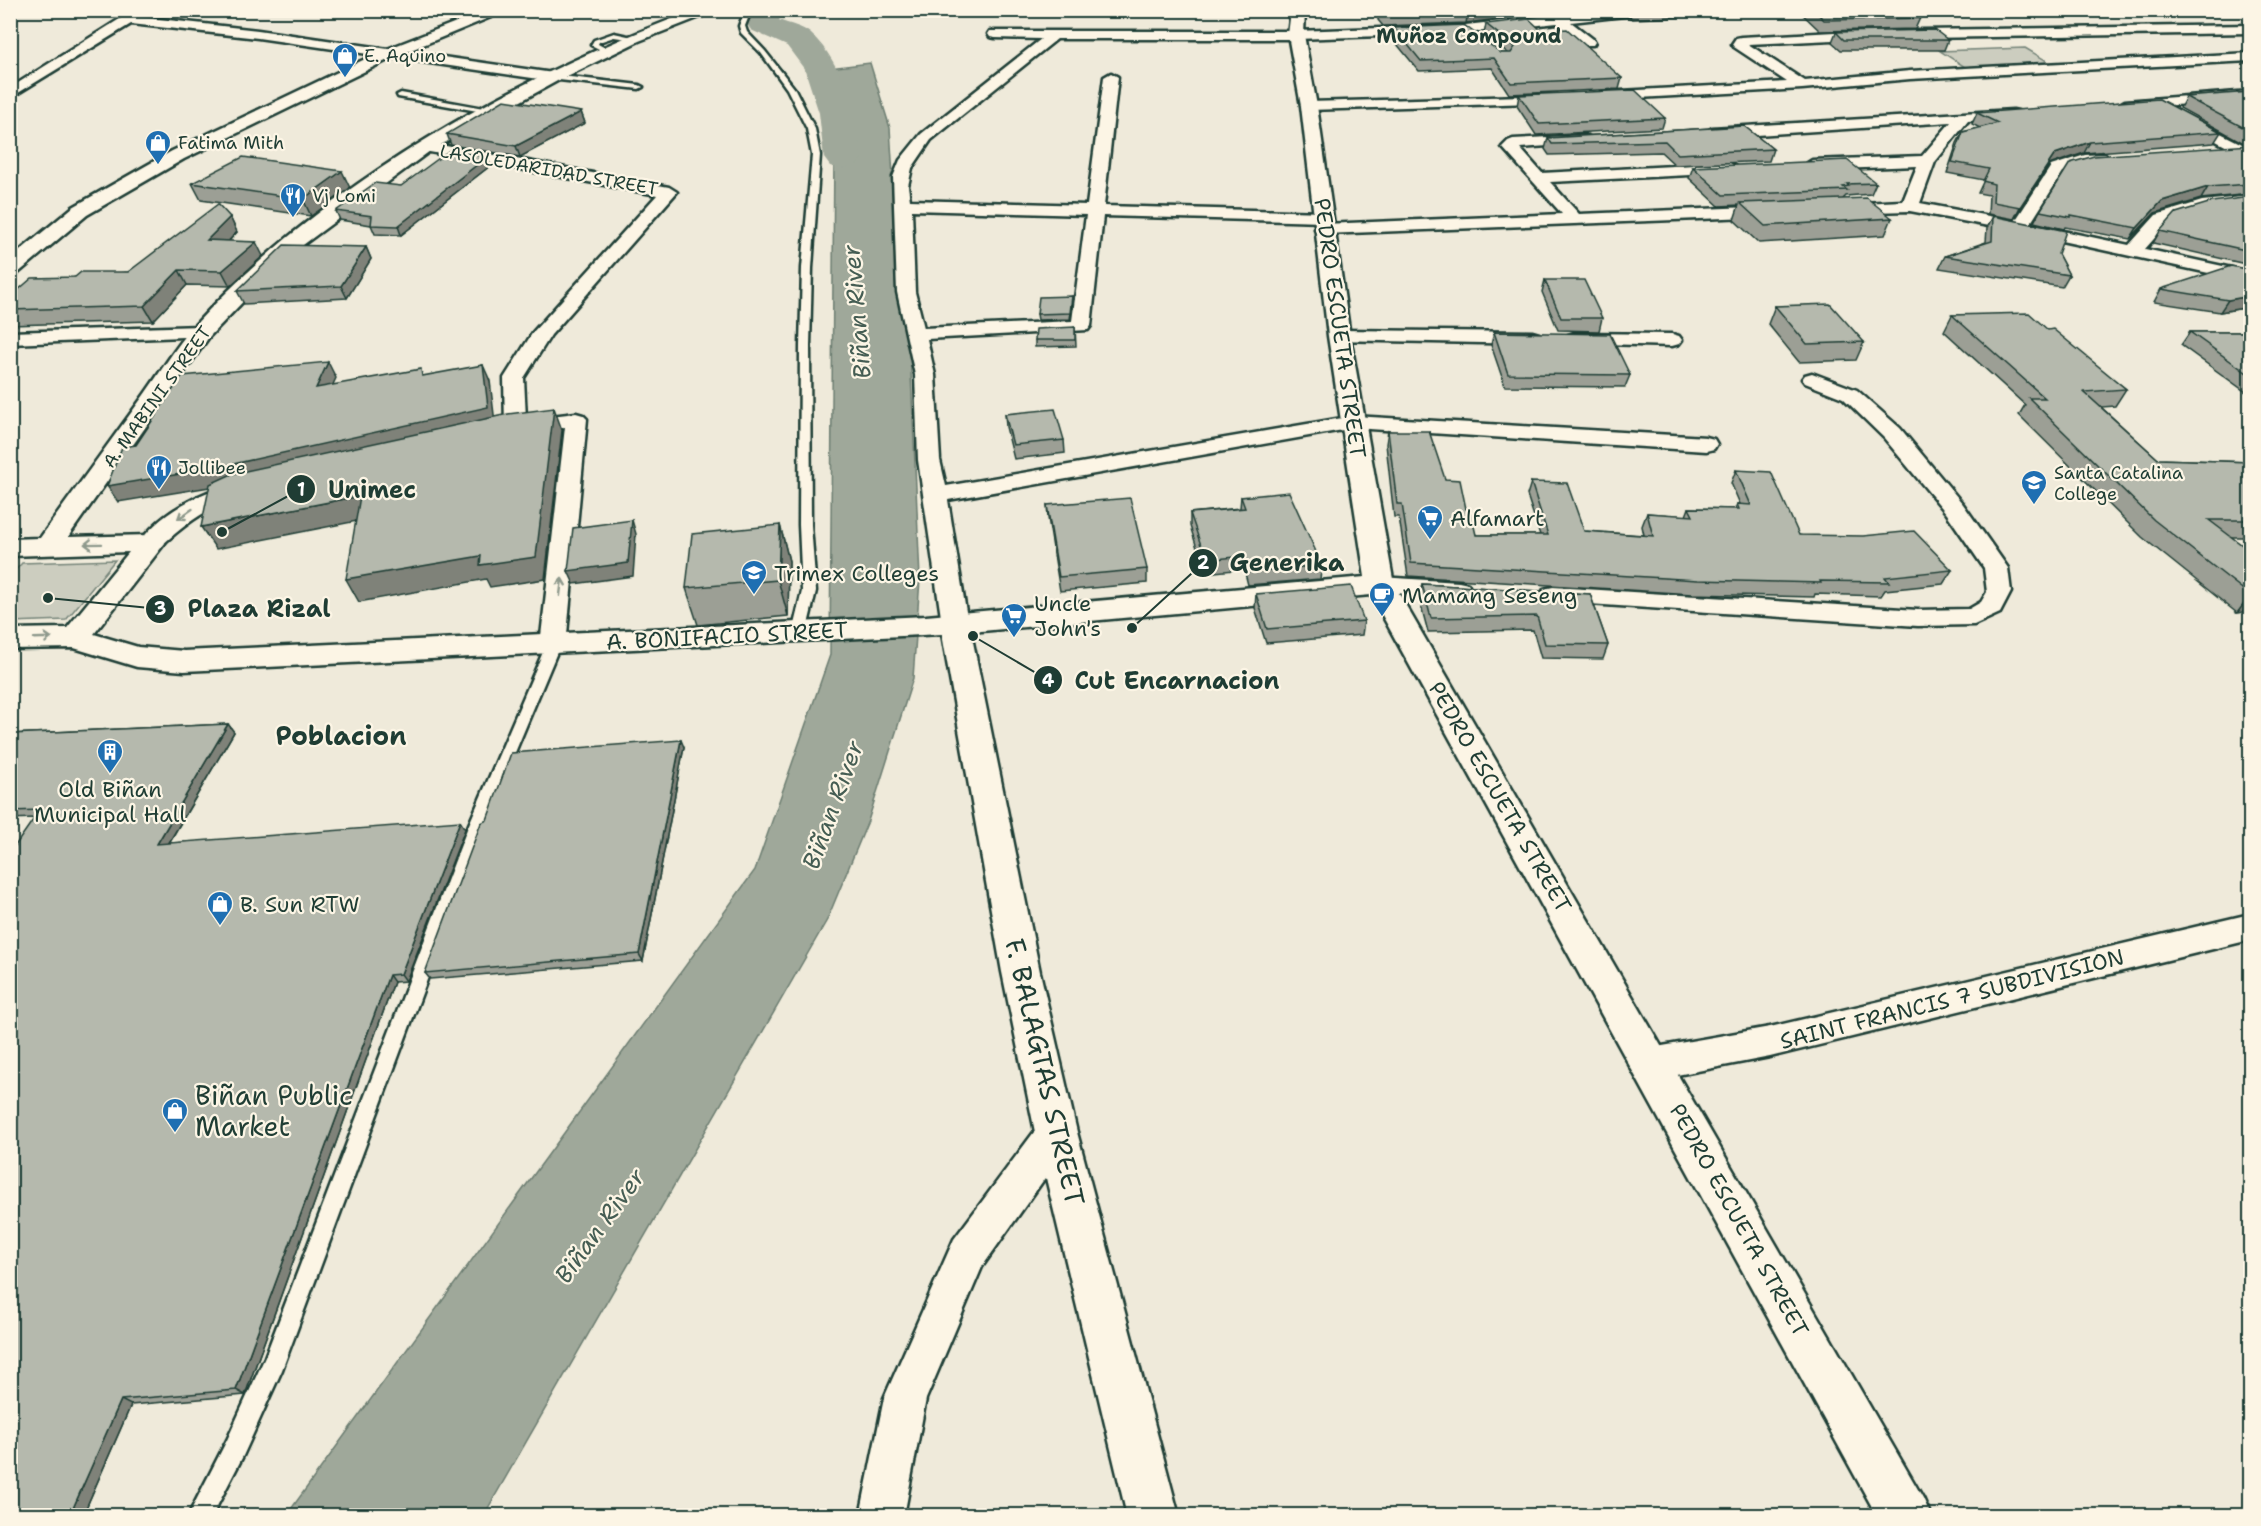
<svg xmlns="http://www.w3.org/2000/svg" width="2261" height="1526" viewBox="0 0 2261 1526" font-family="'Shantell Sans',sans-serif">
<rect width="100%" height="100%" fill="#efeada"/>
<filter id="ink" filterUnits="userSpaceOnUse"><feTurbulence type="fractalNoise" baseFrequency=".0167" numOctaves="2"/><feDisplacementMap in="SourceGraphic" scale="12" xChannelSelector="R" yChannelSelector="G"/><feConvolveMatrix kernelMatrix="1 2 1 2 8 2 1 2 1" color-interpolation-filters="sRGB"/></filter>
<g filter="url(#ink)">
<!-- green -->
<path fill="#cccdbf" stroke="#76857a" stroke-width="1.5" d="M2025,48L2052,64L1965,67L1940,51Z
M115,560L66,620L11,622V575L22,563Z"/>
<!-- water -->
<path fill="#9fa89a" stroke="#6c7d71" stroke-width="1.5" d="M870,63L890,128L895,209L910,351L920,579L913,678L868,821L827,920L484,1515L286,1516L755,870L830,655L834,153L806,67L821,69Z"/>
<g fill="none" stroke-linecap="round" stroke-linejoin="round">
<!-- river -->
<path fill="#9fa89a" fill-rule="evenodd" d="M756,10H786L779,20C789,24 803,27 810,33C845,64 854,115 862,158L856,166L843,169L830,166L824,158L819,113L805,70L787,46L751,30L747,24Z"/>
<defs>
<path id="lane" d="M745,10L751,11L745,26L747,32L765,51L795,89L815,129L820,155L812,268L810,346L811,525L816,591L806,633L799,637L792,633L802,591L799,525L800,346L802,268L812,155L807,129L787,89L761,53L741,33L739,26Z
M614,33L637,38L634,40L614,37L599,42L598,44L609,50L607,53L591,45L594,40Z
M553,75L639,85L643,87L639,89L550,79Z
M401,93L489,109L493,111L489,113L398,97L397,95Z
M553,640L560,645L483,829L282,1370L243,1456L212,1516H188L227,1440L265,1357L467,829L546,645Z"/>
<path id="street" d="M134,10H150L141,17L258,30L553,73L560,77L553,81L258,38L131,24L10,98V88Z
M1602,10H1648L1642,14L1571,22L1593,39L1595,42L1593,45H1583L1557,23L1466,33L1296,39H1057L931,140L912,168L908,186L910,200L1087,205L1104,77L1111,73L1118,77L1104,206L1323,212L1329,213L1331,217L1329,221L1323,222L1103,216L1091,326L1088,330L927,339L935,375L940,460L946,486L1354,416L1706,437L1714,439L1717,444L1714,449L1706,451L1354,428L948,500L968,624L964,630L955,632L946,630L942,624L918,460L915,375L897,292L893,177L900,160L921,134L1041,39L995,38L990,37L988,34L990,31H1296L1466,25ZM912,210L1086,215L1072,321L924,328L915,292Z
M2250,25V33L1853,39L1748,44L1805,81L1910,71L2250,53V61L1910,79L1802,89L1602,100L1595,96L1602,92L1787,82L1734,47L1732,44L1736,38L1741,37L1853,31Z
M2250,91V99L2125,109L2118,105L2125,101Z
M1556,95L1561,96L1563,99L1561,102L1309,110L1302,106L1309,102Z
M2013,110L2018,111L2020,114L2018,117L1968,121L1935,162L1920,203L2015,221L2051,166L2085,155L2105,154L2113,159L2111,162L2087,165L2063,172L2030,224L2129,245L2156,215L2202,201L2250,196V206L2204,211L2168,223L2145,249L2250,272V282L2020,232L1910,211L1833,213L1831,209L1839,204L1903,201L1917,166L1812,170L1804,165L1812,160L1922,156L1951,122L1712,138L1704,133L1712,128Z
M2185,115L2250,148V159L2180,122L2178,119L2180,116Z
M1585,135L1590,137L1593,140L1590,143L1520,148L1542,173L1730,163L1738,168L1730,173L1550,182L1579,214L1775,206L1783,211L1775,216L1324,234L1318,233L1315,229L1318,225L1324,224L1562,214L1502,147L1508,141L1513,139Z
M424,142L669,187L677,192L551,335L524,378L526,419L576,413L583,415L587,419L566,645L562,651L553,654L544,651L540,645L565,427L516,433L508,432L505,427L504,378L533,332L657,195L419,150L416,147Z
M201,326L208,328L211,332L208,336L10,344V332Z
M1339,330L1532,332L1539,334L1542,338L1539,342L1532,344L1332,340L1329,336L1332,332Z
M1575,333L1672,334L1679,336L1682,340L1679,344L1672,346L1568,343L1565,339L1568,335Z
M1812,373L1857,390L1900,428L1963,504L2008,568L2011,592L2000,613L1974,625L1918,626L1544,601L1541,595L1544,589L1553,587L1918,610L1969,609L1981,602L1987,592L1984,568L1947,514L1884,438L1843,398L1805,383L1802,379L1805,375Z
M241,481L249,483L252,488C247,496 236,497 227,501C201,512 179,529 159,548L151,550L143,548L139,543C161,511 205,490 241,481Z
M1380,577L1459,582L1468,584L1471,590L1468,596L1459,598L1371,591L1368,585L1371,579Z
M2250,914V940L1770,1057L1651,1080L1639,1075L1634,1064L1639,1053L1651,1048L1770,1027Z
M1056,1115L1069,1120L1074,1132L1069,1144L982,1267L926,1399L904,1516H860L884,1398L954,1239L1043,1120Z"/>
<path id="secondary" d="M487,10H508L394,57L184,159L87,215L17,274L10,276V259L73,207L172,151L382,51Z
M696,10H718L639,41L559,80L430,151L284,259L209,337L68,537L151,535L161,537L165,543L94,634L138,647L184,651L926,616L1365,577L1328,336L1301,106L1288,35L1291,10H1305L1304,35L1317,106L1350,336L1394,585L1923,1498L1931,1516H1877L1371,595L971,632L1040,972L1077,1132L1179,1516H1127L1035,1132L1002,972L942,634L184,671L137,667L74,648L10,649V629L67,628L129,552L10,556V539L40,538C74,491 109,443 144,395C160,373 175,347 194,326C325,183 515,76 696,10Z"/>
</defs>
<!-- lane casing -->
<use href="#lane" stroke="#1f3d34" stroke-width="5"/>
<!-- street casing -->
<use href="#street" stroke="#1f3d34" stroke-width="5"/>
<!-- secondary casing -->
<use href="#secondary" stroke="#1f3d34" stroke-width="5"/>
<!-- lane -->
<use href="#lane" fill="#fcf5e5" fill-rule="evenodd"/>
<!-- street -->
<use href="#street" fill="#fcf5e5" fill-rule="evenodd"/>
<!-- secondary -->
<use href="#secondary" fill="#fcf5e5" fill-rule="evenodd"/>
</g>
<!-- wall -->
<path fill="#9c9f95" stroke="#1f3d34" stroke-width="1.5" d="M1379,10H1516L1515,17L1466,23L1383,26L1378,20Z
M1632,10H1761L1700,12L1699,16L1633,19L1630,18Z
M1798,10H1910L1920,18L1915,29L1820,31Z
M1486,24L1542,31L1622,78L1619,89L1509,94L1492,68L1419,71L1392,38L1394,28L1501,53H1508L1484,34Z
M1836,32L1948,40L1944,50H1841L1832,42Z
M2250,92V141L2242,142L2180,108L2186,97Z
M1519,95L1665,118L1662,128L1536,135L1517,106Z
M581,112L585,123L520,157L451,145L447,134Z
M1977,113L2221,132L2214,143L2084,153L2049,165L2014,219L1988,214L1989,195L1978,193L1984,180L1947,173L1957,143L1963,132L1980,128L1972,124Z
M1744,126L1773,149L1769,161L1675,165L1661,152L1549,155L1545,149L1548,138Z
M2250,145V194L2201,199L2155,213L2130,239L2065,227L2064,229L2034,222L2040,211Z
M487,157L490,166L401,235L375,234L371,225L340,220L336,211L401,186Z
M1693,167L1876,183L1871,194L1846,196L1843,199L1892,218L1885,235L1759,243L1734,220L1739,205L1719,206L1689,178Z
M192,183L350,188L311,216L201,200Z
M2250,197V265L2153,243L2160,231Z
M1993,216L2058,254L2069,275L2062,287L1939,268L1945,256L1986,242L1987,228Z
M230,217L237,232L229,241L263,256L230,286L187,285L153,321L10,325V297L75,277L128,272Z
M366,247L371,259L347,298L244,304L237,291Z
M2250,269V307L2220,312L2154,302L2161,289Z
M1545,280L1602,318L1599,331L1558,330L1542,292Z
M1072,296V303L1070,319L1038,320L1037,314Z
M1775,306L1864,342L1856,360L1799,362L1768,324Z
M1952,315L2048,330L2126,389L2115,406L2101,407L2158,459L2250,462V537H2231L2250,551V611L2237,613L2142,537L2019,415L2025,405L1944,331Z
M1075,327L1076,346L1035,347V340Z
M1494,332L1630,375L1625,387L1505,386L1491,345Z
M2190,332H2250V395L2181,345Z
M1005,414L1064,440L1065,453L1014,459L1006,427Z
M1388,431L1445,479L1466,509L1476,535H1540L1527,495L1531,482L1584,531L1644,535L1642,526L1647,513L1686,516L1689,508L1735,509L1737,504H1740L1731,483L1736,470L1799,535L1952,570L1943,584L1885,590L1881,596L1815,594L1814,597L1692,594L1408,576L1399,517H1394L1386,444Z
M1241,497L1322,565L1320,579L1248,585L1244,569L1205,573L1190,526V513L1240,508Z
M1047,505L1147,569V583L1060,591L1048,518Z
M780,525L789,561L788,616L698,625L686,588Z
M1422,584L1590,594L1608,645L1603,659L1541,658L1533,630L1428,632L1419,598Z
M1256,594L1364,621L1362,635L1266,643L1255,608Z
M228,724L234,732L169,843L465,829L406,981L394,982L245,1395L131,1405L83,1515L34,818L10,819V734Z
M684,747L643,961L430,979L425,973Z"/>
<!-- shaded-wall -->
<path fill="#7f8279" stroke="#1f3d34" stroke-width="1.5" d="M1490,10H1516L1515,17L1466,23L1468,13Z
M581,112L585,123L520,157L516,146Z
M2090,142L2084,153L2049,165L2014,219L2020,207L2055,154Z
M487,157L490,166L401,235L398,226Z
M342,171L350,188L311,216L303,199Z
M2208,187L2201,199L2155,213L2130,239L2137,228L2162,201Z
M230,217L237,232L215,255L207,240Z
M256,242L263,256L230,286L222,271Z
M366,247L371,259L347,298L341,286Z
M179,270L187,285L153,321L144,306Z
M2250,296V307L2220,312L2228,300Z
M328,362L336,378L324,404L316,388Z
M483,365L490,381L495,423L222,485L118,502L107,486Z
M554,408L562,430L545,579L490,587L486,579L359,602L346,579Z
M360,496L372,518L216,549L201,527Z
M632,520L636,534L633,576L574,584L568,571Z
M780,525L789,561L788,616L778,580Z
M2250,596V611L2237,613Z
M228,724L234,732L164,851L157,844Z
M681,740L684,747L643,961L639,954Z
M460,821L465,829L406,981L401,974Z
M389,975L394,982L245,1395L236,1390Z
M121,1400L131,1405L83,1515H70Z"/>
<!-- building -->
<path fill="#b5b9ad" stroke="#1f3d34" stroke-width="1.5" d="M1380,10H1490L1468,13L1384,16Z
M1814,10H1910L1920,18L1824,20Z
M1529,19L1542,31L1567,29L1622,78L1511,83L1494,58L1421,61L1394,28L1464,25L1501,53H1511L1515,47L1486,24Z
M1935,30L1948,40H1844L1836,32Z
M1635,90L1665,118L1539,124L1519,95Z
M2250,92V131L2186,97Z
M2159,99L2221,132L2090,142L2055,154L2020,207L1993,202L1994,184L1983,181L1989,169L1952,162L1963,132L1998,123L1977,113Z
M504,100L581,112L516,146L447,134Z
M1744,126L1773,149L1678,154L1665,141L1552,144L1548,138Z
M2250,145V184L2208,187L2162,201L2137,228L2071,215V217L2040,211L2070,163L2094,156Z
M450,150L487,157L398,226L371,225L372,216L336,211L375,183L401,186Z
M243,157L342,171L303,199L192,183Z
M1847,160L1876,183L1847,184L1849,186L1843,187L1847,190L1723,195L1693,167Z
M2250,197V251L2160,231L2176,213L2212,202Z
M1867,198L1892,218L1765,226L1740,203Z
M218,204L230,217L207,240L256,242L222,271L179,270L144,306L10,310V297L32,278L75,277L81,272H128Z
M1993,216L2066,231L2058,254L2069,275L1945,256L1992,241Z
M284,245L366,247L341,286L237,291Z
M2231,266L2250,270V296L2228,300L2161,289Z
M1545,280H1584L1602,318H1561Z
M1072,296L1070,313L1037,314L1039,297Z
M1830,304L1864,342L1807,344L1775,306Z
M2029,313L2048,330L2053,329L2126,389L2084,392L2158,459L2250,462V520H2209L2250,551V595L2154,520L2029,398H2045L1952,315Z
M1075,327V340H1035L1036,329Z
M1494,332L1610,334L1630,375L1508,374Z
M2190,332H2250V375Z
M328,362L316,388L421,369L422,376L483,365L488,407L211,469L107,486L122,447L136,445L182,376Z
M554,408L536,557L480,565L481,556L346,579L360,496L201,527L210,484L232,474L508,414Z
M1055,409L1064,440L1013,445L1005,414Z
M1388,431H1429L1445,479L1460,480L1466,509H1470L1476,535H1548L1531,482L1567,483L1584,531L1653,536L1647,513L1693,516L1689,508L1739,509L1737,504L1751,505L1736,470L1771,472L1799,535L1863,536L1914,531L1952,570L1885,577L1889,582L1820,581L1821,583L1698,580L1411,563L1402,504H1397Z
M1289,492L1322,565L1249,572L1245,556L1206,560L1190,513L1245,508L1241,497Z
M1130,498L1147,569L1059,577L1047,505Z
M632,520L628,563L568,571L573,528Z
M780,525L778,580L686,588L692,534Z
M1422,584L1590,594L1608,645L1545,644L1537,616L1431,618Z
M1351,586L1364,621L1267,629L1256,594Z
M228,724L157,844L460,821L401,974L389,975L236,1390L121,1400L70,1515H10V853L40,810L10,811V734Z
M681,740L639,954L425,973L481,823L487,820L511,753Z"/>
<!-- one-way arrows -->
<defs><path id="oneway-shaft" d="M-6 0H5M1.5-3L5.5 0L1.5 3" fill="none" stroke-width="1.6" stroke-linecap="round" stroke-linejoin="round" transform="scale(1.5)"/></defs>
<g stroke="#8e998c">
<use href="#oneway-shaft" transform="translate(185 514) rotate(146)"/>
<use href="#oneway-shaft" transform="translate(93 544) rotate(179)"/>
<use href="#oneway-shaft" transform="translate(561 587) rotate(-83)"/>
<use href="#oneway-shaft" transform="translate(43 638) rotate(-2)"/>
</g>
</g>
<!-- icons -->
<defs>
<symbol id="shop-pin" viewBox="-11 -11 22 30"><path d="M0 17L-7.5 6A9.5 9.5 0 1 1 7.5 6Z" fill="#1f6fb2" stroke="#fcf5e5"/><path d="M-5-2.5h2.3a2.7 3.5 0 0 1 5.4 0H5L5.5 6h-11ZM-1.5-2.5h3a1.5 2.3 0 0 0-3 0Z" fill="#fff"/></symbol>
<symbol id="restaurant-pin" viewBox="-11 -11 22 30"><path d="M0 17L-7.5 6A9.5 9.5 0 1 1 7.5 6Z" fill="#1f6fb2" stroke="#fcf5e5"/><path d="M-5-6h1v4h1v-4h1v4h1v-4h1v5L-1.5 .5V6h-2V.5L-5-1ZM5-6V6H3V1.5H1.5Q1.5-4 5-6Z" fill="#fff"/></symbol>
<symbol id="university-pin" viewBox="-11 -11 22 30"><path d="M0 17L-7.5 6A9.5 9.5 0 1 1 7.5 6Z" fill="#1f6fb2" stroke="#fcf5e5"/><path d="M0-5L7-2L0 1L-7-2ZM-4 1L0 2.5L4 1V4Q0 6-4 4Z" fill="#fff"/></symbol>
<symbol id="supermarket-pin" viewBox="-11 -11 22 30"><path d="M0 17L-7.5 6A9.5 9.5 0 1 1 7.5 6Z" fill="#1f6fb2" stroke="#fcf5e5"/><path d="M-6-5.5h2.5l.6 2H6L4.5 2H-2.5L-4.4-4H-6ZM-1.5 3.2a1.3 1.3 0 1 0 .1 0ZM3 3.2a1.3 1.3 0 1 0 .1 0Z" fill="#fff"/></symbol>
<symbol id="cafe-pin" viewBox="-11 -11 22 30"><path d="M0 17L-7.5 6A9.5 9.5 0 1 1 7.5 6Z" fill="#1f6fb2" stroke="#fcf5e5"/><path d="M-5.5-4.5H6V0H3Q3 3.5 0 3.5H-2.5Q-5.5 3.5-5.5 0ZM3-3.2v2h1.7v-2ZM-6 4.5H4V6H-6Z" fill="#fff"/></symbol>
<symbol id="building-pin" viewBox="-11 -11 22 30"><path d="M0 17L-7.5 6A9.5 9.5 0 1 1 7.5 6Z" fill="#1f6fb2" stroke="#fcf5e5"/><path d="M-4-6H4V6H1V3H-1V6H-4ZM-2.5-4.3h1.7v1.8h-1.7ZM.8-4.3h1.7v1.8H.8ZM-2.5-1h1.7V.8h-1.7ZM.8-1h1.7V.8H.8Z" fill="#fff"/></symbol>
</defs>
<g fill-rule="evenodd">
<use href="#shop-pin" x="330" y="41" width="30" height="40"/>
<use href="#shop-pin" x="143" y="128" width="30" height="40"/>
<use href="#restaurant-pin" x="278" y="181" width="30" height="40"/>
<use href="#restaurant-pin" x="144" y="453" width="30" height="40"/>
<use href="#university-pin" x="2019" y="468" width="30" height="40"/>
<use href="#supermarket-pin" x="1415" y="503" width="30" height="40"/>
<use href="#university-pin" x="739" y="558" width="30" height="40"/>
<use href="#cafe-pin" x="1367" y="580" width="30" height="40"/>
<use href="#supermarket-pin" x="999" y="601" width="30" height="40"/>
<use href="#building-pin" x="95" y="737" width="30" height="40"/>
<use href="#shop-pin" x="205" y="889" width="30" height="40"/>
<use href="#shop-pin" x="160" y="1096" width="30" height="40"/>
</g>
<g text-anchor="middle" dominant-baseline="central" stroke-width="4.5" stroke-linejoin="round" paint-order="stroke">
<!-- far-poi labels -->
<g font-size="18" fill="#1f3d34" stroke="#fcf5e5" text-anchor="start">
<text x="364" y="56">E. Aquino</text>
<text x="178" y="143">Fatima Mith</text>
<text x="312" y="196">Vj Lomi</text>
<text x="178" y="468">Jollibee</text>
<text x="2054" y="473">Santa Catalina<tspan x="2054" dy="21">College</tspan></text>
</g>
<!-- far-street labels -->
<g font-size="18" fill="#1f3d34" stroke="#fcf5e5">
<text transform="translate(549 170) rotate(10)">LASOLEDARIDAD STREET</text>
<text transform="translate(157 397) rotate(-54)">A. MABINI STREET</text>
</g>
<!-- far-neighbourhood labels -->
<g font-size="20" font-weight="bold" fill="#1f3d34" stroke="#fcf5e5">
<text x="1469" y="36">Muñoz Compound</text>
</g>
<!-- street labels -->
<g font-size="22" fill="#1f3d34" stroke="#fcf5e5">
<text transform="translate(1340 328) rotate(82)">PEDRO ESCUETA STREET</text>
<text transform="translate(727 636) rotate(-3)">A. BONIFACIO STREET</text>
<text transform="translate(1500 797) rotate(60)">PEDRO ESCUETA STREET</text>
<text transform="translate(1952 999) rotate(-14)">SAINT FRANCIS 7 SUBDIVISION</text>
<text transform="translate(1739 1220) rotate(61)">PEDRO ESCUETA STREET</text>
</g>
<!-- poi labels -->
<g font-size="22" fill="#1f3d34" stroke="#fcf5e5" text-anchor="start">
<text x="1450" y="518">Alfamart</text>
<text x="774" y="573">Trimex Colleges</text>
<text x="1402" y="595">Mamang Seseng</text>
<text x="1034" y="603">Uncle<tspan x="1034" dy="25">John's</tspan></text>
<text x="110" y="789" text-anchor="middle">Old Biñan<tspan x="110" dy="25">Municipal Hall</tspan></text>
<text x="240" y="904">B. Sun RTW</text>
</g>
<!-- water labels -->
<g font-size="24" font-style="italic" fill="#455d53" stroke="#fcf5e5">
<text transform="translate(857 312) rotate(-95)">Biñan River</text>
<text transform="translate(833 805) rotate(-70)">Biñan River</text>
<text transform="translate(600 1226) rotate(-54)">Biñan River</text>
</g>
<!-- quarter labels -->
<g font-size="26" font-weight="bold" fill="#1f3d34" stroke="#fcf5e5">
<text x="341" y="735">Poblacion</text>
</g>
<!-- near-street labels -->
<g font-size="27" fill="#1f3d34" stroke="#fcf5e5">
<text transform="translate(1045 1072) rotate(77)">F. BALAGTAS STREET</text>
</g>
<!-- near-poi labels -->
<g font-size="27" fill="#1f3d34" stroke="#fcf5e5" text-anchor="start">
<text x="195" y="1095">Biñan Public<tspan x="195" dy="31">Market</tspan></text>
</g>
</g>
<!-- callouts -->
<path fill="none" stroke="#1f3d34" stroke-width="2" d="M222 532L301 489M1132 628L1203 563M48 598L160 609M973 636L1048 680"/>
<g fill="#1f3d34" stroke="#fcf5e5" stroke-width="2">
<circle cx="222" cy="532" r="6"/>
<circle cx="1132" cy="628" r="6"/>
<circle cx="48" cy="598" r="6"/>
<circle cx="973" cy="636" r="6"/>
<circle cx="301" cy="489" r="15"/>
<circle cx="1203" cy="563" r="15"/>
<circle cx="160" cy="609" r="15"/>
<circle cx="1048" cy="680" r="15"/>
</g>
<g font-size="18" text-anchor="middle" font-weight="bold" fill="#fff">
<text x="301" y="496">1</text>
<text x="1203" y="569">2</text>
<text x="160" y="615">3</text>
<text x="1048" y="687">4</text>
</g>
<g font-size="24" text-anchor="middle" font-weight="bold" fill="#1f3d34" stroke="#fcf5e5" stroke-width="4.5" stroke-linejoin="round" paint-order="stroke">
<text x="372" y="498">Unimec</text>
<text x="1287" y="571">Generika</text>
<text x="259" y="617">Plaza Rizal</text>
<text x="1177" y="689">Cut Encarnacion</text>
</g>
<!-- margin -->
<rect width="2261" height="1526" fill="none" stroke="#fcf5e5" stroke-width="36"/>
<rect x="18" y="18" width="2225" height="1490" fill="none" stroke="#1f3d34" stroke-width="2" filter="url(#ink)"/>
</svg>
